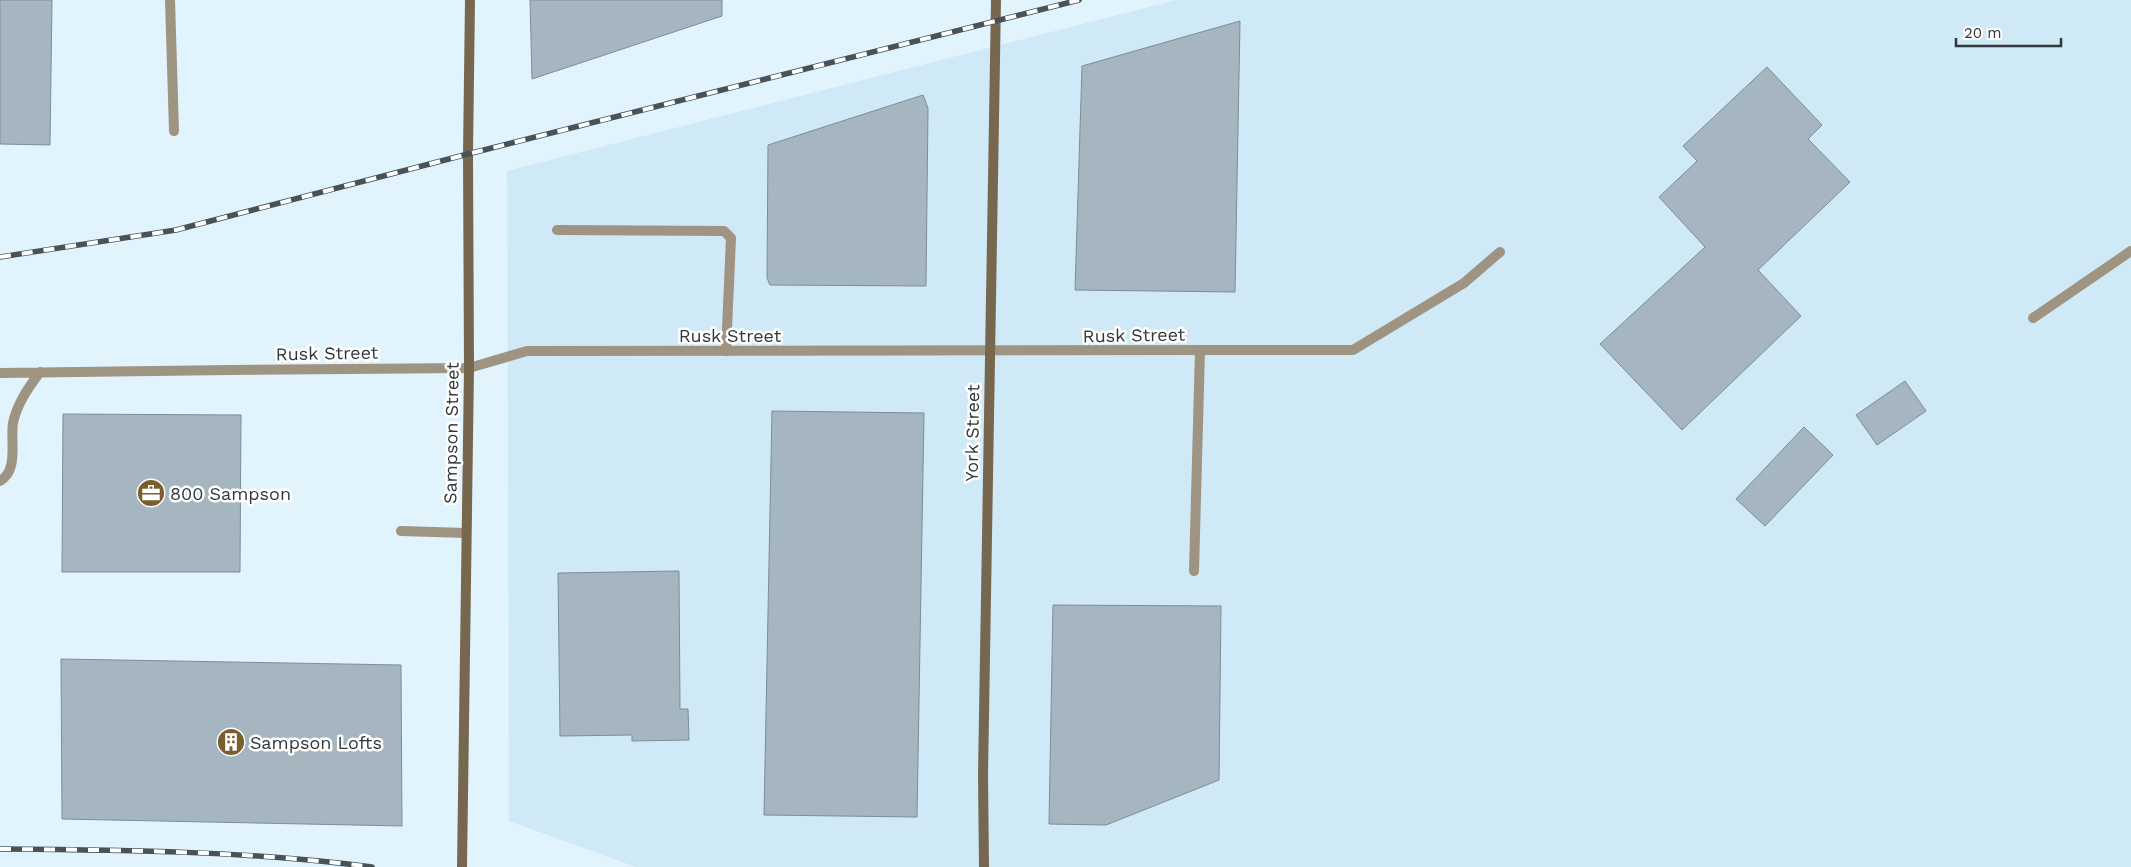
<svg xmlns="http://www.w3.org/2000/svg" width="2131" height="867" viewBox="0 0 2131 867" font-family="'Work Sans',sans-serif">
<rect width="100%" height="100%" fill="#e1f4fe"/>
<!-- built -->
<path fill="#cfe9f7" d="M1176,0H2131V867H636L509,821L507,171Z"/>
<!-- building -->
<path fill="#a5b6c0" stroke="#7c8d96" d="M0,0H52L50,145L0,144Z
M530,0H722V16L532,79Z
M1240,21L1235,292L1075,290L1082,66Z
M1767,67L1822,125L1808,139L1850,182L1758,270L1801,316L1682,430L1600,344L1705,247L1659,197L1697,161L1683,146Z
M923,95L928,108L926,286L770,285L767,278L768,145Z
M1905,381L1926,411L1877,445L1856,415Z
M772,411L924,413L917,817L764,815Z
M63,414L241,415L240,572H62Z
M1804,427L1833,455L1765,526L1736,499Z
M679,571L680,709H688L689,740L632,741V735L560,736L558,573Z
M1053,605L1221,606L1219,780L1106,825L1049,824Z
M61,659L401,665L402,826L62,819Z"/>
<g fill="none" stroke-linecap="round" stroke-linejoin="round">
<!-- service -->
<path stroke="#9f9382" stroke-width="10" d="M170,0L174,131
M557,230L724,231L731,238L726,351
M2033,318L2131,251
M1232,350H1353L1464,283L1500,252
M0,373L230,370
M0,481C19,470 10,441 13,423C17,404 28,388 40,372
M401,531L466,533
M1194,571L1200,350"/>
<!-- minor -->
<path stroke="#9f9382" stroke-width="10" d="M230,370L469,368L527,351L1232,350"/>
<!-- secondary -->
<path stroke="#77674e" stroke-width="10" d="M462,867L469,368L468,154L470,0
M984,867L983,775L996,0"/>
<defs>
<path id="rail" d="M0,257L176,230L468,154L1079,0
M0,849C124,850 248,851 372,867"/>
</defs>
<!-- rail casing -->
<use href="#rail" stroke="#495257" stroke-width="5.5"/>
<!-- rail -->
<use href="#rail" stroke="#fff" stroke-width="4" stroke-dasharray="11" stroke-linecap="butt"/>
</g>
<!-- icons -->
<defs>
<symbol id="office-disc" viewBox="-11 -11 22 22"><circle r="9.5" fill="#7a5e31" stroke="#fff"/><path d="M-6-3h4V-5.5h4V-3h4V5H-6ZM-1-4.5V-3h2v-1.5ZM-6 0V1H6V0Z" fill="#fff"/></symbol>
<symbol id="building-disc" viewBox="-11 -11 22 22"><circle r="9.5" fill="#7a5e31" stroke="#fff"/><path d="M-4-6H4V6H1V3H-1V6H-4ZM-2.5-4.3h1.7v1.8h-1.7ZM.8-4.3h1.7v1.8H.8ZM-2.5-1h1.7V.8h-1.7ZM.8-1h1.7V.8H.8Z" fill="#fff"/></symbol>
</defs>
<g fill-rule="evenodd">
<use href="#office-disc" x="135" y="477" width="32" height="32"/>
<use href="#building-disc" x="215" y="726" width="32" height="32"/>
</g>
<g text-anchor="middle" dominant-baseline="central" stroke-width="5" stroke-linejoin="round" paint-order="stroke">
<!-- street labels -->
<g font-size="18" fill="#31383c" stroke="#fff">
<text x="730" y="335">Rusk Street</text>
<text transform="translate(1134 335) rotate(-1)">Rusk Street</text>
<text transform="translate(327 353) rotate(-1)">Rusk Street</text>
<text transform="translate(451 433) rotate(-89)">Sampson Street</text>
<text transform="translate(972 433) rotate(-89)">York Street</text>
</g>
<!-- poi labels -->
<g font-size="18" fill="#31383c" stroke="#fff" text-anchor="start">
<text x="170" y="493">800 Sampson</text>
<text x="250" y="742">Sampson Lofts</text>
</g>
</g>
<!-- scale -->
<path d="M1956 38v8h105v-8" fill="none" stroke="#31383c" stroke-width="2.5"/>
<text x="1964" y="38" font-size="15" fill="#31383c" stroke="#ffffff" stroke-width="4" paint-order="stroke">20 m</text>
</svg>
